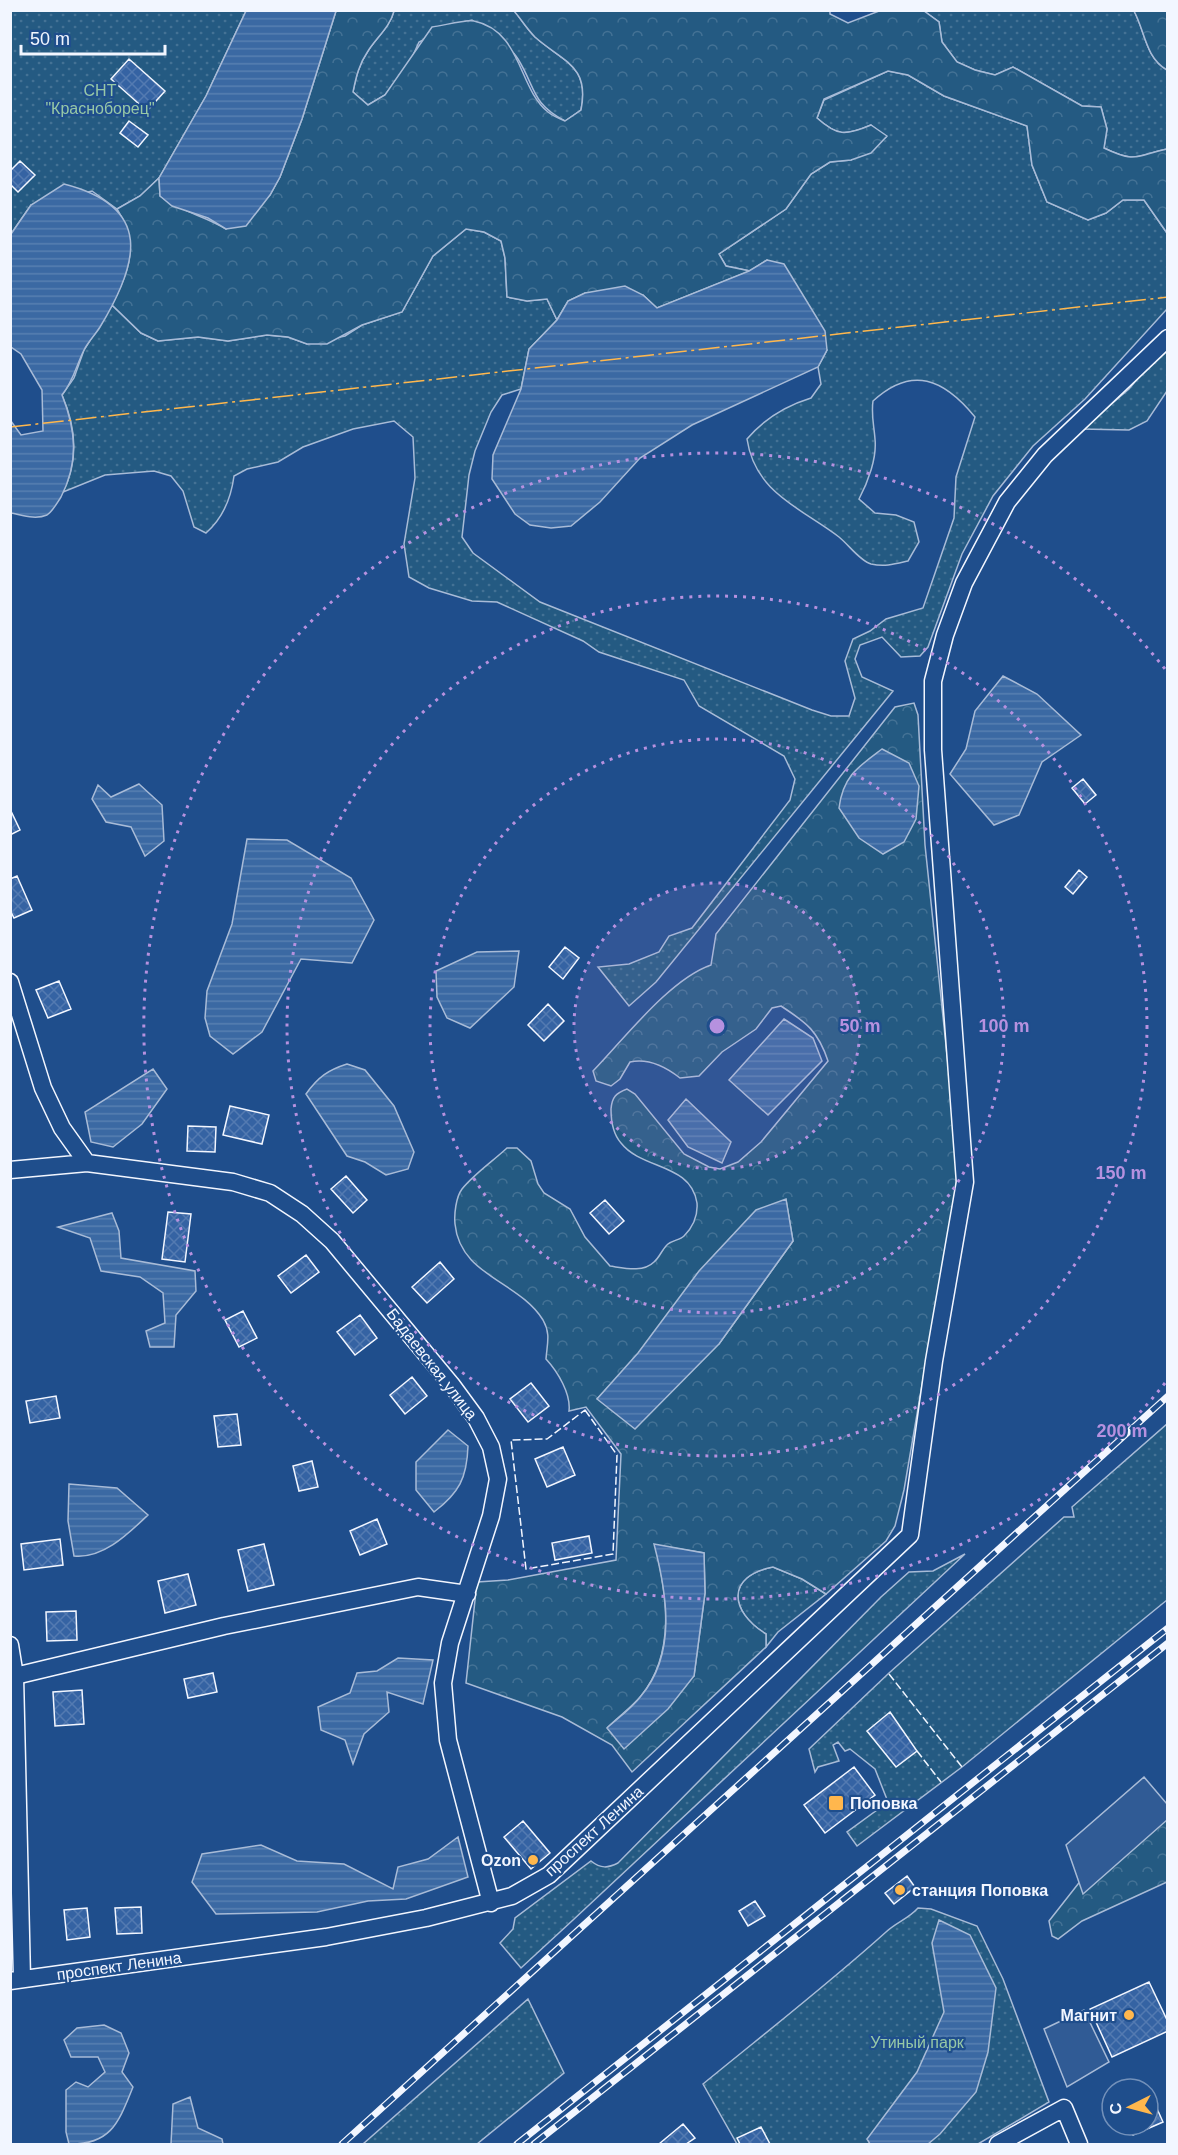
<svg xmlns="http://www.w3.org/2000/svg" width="1178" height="2155" viewBox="0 0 1178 2155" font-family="Helvetica,sans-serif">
<defs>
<pattern id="green-dots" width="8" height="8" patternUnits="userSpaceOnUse" patternTransform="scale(1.5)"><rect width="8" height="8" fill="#245a82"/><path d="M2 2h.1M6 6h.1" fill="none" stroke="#447295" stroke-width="1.8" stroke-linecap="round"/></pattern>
<pattern id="forest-crowns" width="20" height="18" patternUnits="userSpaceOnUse" patternTransform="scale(1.5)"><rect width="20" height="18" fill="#245a82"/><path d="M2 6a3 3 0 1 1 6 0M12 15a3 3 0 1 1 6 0" fill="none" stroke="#447295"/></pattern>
<pattern id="water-rules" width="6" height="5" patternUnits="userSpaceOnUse" patternTransform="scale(1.5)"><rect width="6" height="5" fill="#3b69a3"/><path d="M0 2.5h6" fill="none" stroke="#587fb1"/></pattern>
<pattern id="building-cross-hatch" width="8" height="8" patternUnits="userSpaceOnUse" patternTransform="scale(1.5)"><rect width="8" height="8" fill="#3563a3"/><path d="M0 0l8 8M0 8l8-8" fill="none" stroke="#537ab1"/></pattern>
</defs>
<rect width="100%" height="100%" fill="#1f4e8c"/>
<!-- green -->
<path fill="url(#green-dots)" stroke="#a8bbd7" stroke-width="1.5" d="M514,10C521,19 527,29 535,37C563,62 590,65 581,110L565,121C531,103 536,88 518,59C509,44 486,31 472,20L454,24L419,42L410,62L385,95L368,105L353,92C356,77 359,64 368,51C377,37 390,27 394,11Z
M11,11H246L206,96L159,178L140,196L117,209L92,191L31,205L11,234Z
M924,11H1134C1145,31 1145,57 1167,70V149C1136,155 1137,164 1104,148L1107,129L1101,107L1082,106L1013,67L995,75L975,70L957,62L942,42L939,22Z
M888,71L908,75L944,96L1027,126L1032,165L1047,202L1088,220L1106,213L1123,200H1144L1167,233V309L1085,399L1033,446L993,496L962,554L928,647L920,656L901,657L882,637L860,645L855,659L862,677L893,691L656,982L629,1006L598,967L629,964L659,952L669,936L692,928L790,800L795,779L784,756L699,706L684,680L599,652L583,641L497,602L472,601L429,588L409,577L404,544L415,478L413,437L394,421L353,429L303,447L278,462L247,469L234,476C231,499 223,518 206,533L194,527L183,491L171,476L154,471L105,475L63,492C79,460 76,427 62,395L74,378L84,350L112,305L141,333L158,341L198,337L228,341L267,335L288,337L307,344L345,336L362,325L402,312L433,256L466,229L484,232L501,241L505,258L507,297L527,301L547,299L557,320L529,349L521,389L502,395L491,412L475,451L469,475L462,537L473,553L540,602L812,710L831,716H849L855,698L845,661L853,639L870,631L886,619L923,608L954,518L956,477L975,417C944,379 912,365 873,401C871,415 874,425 875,439C877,458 868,482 859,499L875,513L896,515L914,522L919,542L908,561C895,564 885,567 871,564C860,561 849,545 839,537C801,508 755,493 747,439C764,419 785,406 811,398L821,384L818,367L827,350L767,260L750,271L726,266L719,254L786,209L811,174L830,162L851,160L886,137L871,125C846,136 837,136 817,118L824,100Z
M1167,343V391L1147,421L1129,430L1082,429L1129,389Z
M1167,1424V1600L962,1767L857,1846L847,1832L888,1802L875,1769L850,1749L845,1751L838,1742L833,1745L839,1761L818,1767L815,1772L809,1749L889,1673L1064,1517H1074L1072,1507Z
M965,1554L573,1920L521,1968L500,1943L513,1929L515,1918L591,1861C601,1869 608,1868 618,1863L881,1597L909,1572L933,1571Z
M773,1567L802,1579L826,1594L778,1632L766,1647V1634C729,1611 726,1576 773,1567Z
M918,1908L931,1909L977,1926L1003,1979L1049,2102L978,2144H737L703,2084C764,2034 827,1985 886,1932C897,1922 908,1919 918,1908Z
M528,1999L564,2073L477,2144H363Z"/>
<!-- forest -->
<path fill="url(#forest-crowns)" stroke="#a8bbd7" stroke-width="1.5" fill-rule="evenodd" d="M830,10V14L848,23L879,11H924L939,22L942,42L957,62L975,70L995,75L1013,67L1082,106L1101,107L1107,129L1104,148C1137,164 1137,155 1167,149V233L1144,200H1123L1106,213L1088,220L1047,202L1032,165L1027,126L944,96L908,75L888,71L824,99L817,118C837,136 845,136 871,125L887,136L871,153L851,160L830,162L811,174L786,209L719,254L726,266L750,271L657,308L643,295L585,293L568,301L557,320L547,299L527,301L507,297L505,258L501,241L484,232L466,229L433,256L402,312L362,325L327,344H307L288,337L267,335L228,341L198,337L158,341L141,333L112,305C129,270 140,245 117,209L140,196L159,178L160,196C179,211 205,216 226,229L270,195L280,177L302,119L336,11H394C390,27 377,37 368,51C359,64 356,77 353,92L368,105L385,95L432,27C442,26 466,19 474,21C522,31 518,88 548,112C553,116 560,119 565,121L581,110C590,65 563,62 535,37C527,29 521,19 514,11Z
M1134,11H1167V70C1145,57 1145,31 1134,11Z
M914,703L918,715L925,845L958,1160L956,1187L904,1490L895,1526L886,1541L826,1594L802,1579L773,1567C726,1576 729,1611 766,1634V1647L632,1772L612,1745L562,1717L466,1683L477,1582L508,1580L616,1560L621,1454L586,1407L569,1411C571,1394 558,1372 546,1359C547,1344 551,1334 543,1320C519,1281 460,1276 455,1224C454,1214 456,1197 462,1189C474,1174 493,1161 507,1148H517L531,1161L538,1184L544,1193L570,1209L585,1237L610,1266C624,1268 643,1273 654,1262C660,1257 662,1249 668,1244C673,1240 680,1240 684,1236C693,1227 698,1216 697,1203C691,1163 642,1170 621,1143C613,1134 611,1121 611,1109C612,1097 616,1093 627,1089L635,1094L684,1154L709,1167L720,1169L738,1162L761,1142L828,1061C818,1031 807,1023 781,1006L772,1008L756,1029L722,1052L699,1076L680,1078C666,1067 648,1058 630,1062L620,1079L611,1086L596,1081L593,1071C624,1039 670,979 711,965L716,934L895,707ZM786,1200L793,1241L719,1344L597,1399ZM655,1545L704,1553L705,1593L694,1676L607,1728C618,1717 632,1707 641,1696C676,1653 667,1594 655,1545Z
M1167,1809V1882L1082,1921L1058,1939L1052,1936L1049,1921L1089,1870Z"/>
<!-- parking -->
<path fill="#305b95" stroke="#a8bbd7" stroke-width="1.5" d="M1144,1777L1167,1804V1820L1083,1894L1066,1845Z
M1084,2010L1109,2062L1067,2087L1044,2029Z"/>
<!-- water -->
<path fill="url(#water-rules)" stroke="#a8bbd7" stroke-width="1.5" d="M246,11H336L302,119L280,177L270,195L246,226L226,229L208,218L172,206L160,196L159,178L206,96Z
M64,184C154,207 139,263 100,327C95,335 88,342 84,350C76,366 74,380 62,395C76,430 79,462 61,497C57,503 53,511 47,515C35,520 22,515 11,513V421L21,435L43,431L42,390L21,354L11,347V234L31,205Z
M767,260L784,264L825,331L827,350L818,367L692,425L640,458L600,502L571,526L551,528L530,525L515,514L492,479L493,455L521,389L529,349L557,320L568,301L585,293L625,286L643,295L657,308L749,271Z
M1003,676L1037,694L1081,735L1042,762L1019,815L994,825L950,774L966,749L975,711Z
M882,749L909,763L919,786L916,819L904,842L883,854L859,838L839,808C843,776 858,767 882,749Z
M139,784L162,805L164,841L145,856L131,827L106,822L92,799L98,785L111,797Z
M247,839L287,840L351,878L374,920L352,963L301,959L262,1032L233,1054L210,1036L205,1018L207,991L232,924Z
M519,951L514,987L470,1028L447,1018L437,997L436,971L477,952Z
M784,1019L813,1038L822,1061L768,1115L729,1080Z
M347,1064L365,1070L394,1106L414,1152L408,1169L386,1175L365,1162L347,1156L306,1094C318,1077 328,1070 347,1064Z
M153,1069L167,1089L142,1124L113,1147L91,1142L85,1112Z
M686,1099L731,1142L722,1163L688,1147L668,1120Z
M786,1199L793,1241L719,1344L635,1429L597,1399L638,1353L699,1271L756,1210Z
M112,1213L119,1231L121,1258L195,1271L196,1291L176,1315L174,1347H150L146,1331L165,1323L163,1293L140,1277L101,1271L90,1238L58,1227Z
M448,1430L468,1446C467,1478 459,1493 434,1512L416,1490V1462Z
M69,1484L117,1488L148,1515C128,1534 103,1559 74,1556L68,1521Z
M654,1544L704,1553L705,1593L694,1676L668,1709L624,1749L607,1728C618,1718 632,1708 641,1696C677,1653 667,1594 654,1544Z
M398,1658L433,1660L423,1704L387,1692L389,1712L364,1734L353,1764L345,1740L321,1730L318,1707L350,1693L357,1673L377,1671Z
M458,1837L468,1877L406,1899L368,1901L317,1912L216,1914L192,1882L202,1854L261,1845L297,1861L344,1864L393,1889L398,1867L428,1859Z
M939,1920L970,1935L996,1988L988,2052L976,2092L940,2134L928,2144H870L867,2139L917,2072L944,2012L932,1943Z
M104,2025L121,2033L129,2053L122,2072L133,2087C119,2121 112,2145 69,2144L66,2132V2090L76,2082L88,2087L105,2072L98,2057H71L64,2040L77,2028Z
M190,2097L198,2128L222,2139L223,2144H171L173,2104Z"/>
<!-- building -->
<path fill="url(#building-cross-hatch)" stroke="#f2f6ff" stroke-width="1.5" d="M129,59L165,91L147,111L111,79Z
M129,121L148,135L138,147L120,133Z
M20,161L35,175L18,192L10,184V171Z
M1083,779L1096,795L1085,804L1072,788Z
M10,809L20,830L10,835Z
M1079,870L1087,877L1073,894L1065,887Z
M17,876L32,910L14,918L10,910V879Z
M565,947L579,958L563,979L549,967Z
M59,981L71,1009L48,1018L36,990Z
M548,1004L564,1021L544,1041L528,1025Z
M230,1106L269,1115L262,1144L223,1135Z
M188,1126L216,1127L215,1152L187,1151Z
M346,1176L367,1200L353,1213L331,1189Z
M605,1200L624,1221L609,1234L590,1213Z
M168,1212L191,1214L185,1262L162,1259Z
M306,1255L319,1272L291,1293L278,1276Z
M440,1262L454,1279L427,1303L412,1287Z
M243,1311L257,1338L239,1347L225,1320Z
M360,1315L377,1338L355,1355L337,1332Z
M412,1377L427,1396L405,1414L390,1395Z
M531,1383L549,1406L528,1422L510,1399Z
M56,1396L60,1418L30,1423L26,1401Z
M237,1414L241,1445L218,1447L214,1416Z
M563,1447L575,1475L547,1487L535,1459Z
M312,1461L318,1487L299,1491L293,1466Z
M377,1519L387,1544L360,1555L350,1531Z
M589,1536L592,1553L555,1560L552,1543Z
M60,1539L63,1565L24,1570L21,1544Z
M264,1544L274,1585L248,1591L238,1550Z
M188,1574L196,1605L165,1613L158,1581Z
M76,1611L77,1640L47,1641L46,1612Z
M213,1673L217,1692L188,1698L184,1679Z
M82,1690L84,1724L55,1726L53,1692Z
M890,1712L917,1751L896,1767L867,1731Z
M854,1767L875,1795L825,1833L804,1805Z
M523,1821L550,1853L531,1869L504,1837Z
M907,1876L915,1887L894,1904L885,1893Z
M755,1901L765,1916L748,1926L739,1911Z
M141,1907L142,1933L117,1934L115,1908Z
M87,1908L90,1937L67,1940L64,1910Z
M1149,1982L1168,2022V2031L1112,2057L1090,2009Z
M1150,2093L1163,2122L1133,2135L1128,2125H1148V2094Z
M683,2124L695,2138L686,2144H659Z
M761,2127L770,2144H740L737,2138Z"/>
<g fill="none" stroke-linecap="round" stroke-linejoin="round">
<defs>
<path id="street" d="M10,982L43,1088L62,1128L87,1163
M10,1170L87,1163L233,1182L270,1193L302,1214L332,1241L451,1384L476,1418L491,1447L498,1479L491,1516L450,1643L443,1683L448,1740L491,1903
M10,1645L15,1676L22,1979
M15,1676L224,1626L418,1587L467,1594
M10,1981L326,1937L426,1918L512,1896L549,1875L910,1535L934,1361L965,1182L933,750V681L945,635L964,583L1007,502L1045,455L1168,338
M998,2144L1064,2108L1079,2144"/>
</defs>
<!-- street casing -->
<use href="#street" stroke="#f2f6ff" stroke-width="19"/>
<!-- street -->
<use href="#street" stroke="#1f4e8c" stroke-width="16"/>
<defs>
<path id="rail" d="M342,2144L1168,1396
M517,2144L1168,1628
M534,2144L1168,1643"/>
</defs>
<!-- rail casing -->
<use href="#rail" stroke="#f2f6ff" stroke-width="7"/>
<!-- rail -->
<use href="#rail" stroke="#1f4e8c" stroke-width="4.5" stroke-dasharray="14" stroke-linecap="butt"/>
<!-- fence -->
<path stroke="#f2f6ff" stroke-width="1.5" stroke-dasharray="8 3" stroke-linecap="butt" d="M585,1410L617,1455L613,1554L526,1569L511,1440L547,1439Z
M889,1674L962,1767
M917,1751L941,1782"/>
<!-- power -->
<path stroke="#ffb74d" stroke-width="1.5" stroke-dasharray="21 4.5 3 4.5" stroke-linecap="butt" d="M10,427L1168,297"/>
</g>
<!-- distance rings -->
<circle cx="717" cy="1026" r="143" fill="#b691df" fill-opacity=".12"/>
<g fill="none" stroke="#b691df" stroke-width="3" stroke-dasharray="3 6">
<circle cx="717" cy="1026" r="143"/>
<circle cx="717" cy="1026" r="287"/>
<circle cx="717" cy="1026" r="430"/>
<path d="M1165 1383A573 573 0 1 1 1165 669"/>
</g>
<!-- markers -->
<g fill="#ffb74d" stroke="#1f4e8c" stroke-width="2">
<rect x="828" y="1795" width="16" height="16" rx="3"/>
<circle cx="533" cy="1860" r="6"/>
<circle cx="900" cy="1890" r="6"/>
<circle cx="1129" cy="2015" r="6"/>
</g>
<g text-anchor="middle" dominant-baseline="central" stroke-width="4.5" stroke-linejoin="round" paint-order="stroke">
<!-- park labels -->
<g font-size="16" fill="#97c8a6" stroke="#1f4e8c">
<text x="100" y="90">СНТ<tspan x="100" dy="18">"Красноборец"</tspan></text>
<text x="917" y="2042">Утиный парк</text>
</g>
<!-- street labels -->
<g font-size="16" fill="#f2f6ff" stroke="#1f4e8c">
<text transform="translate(432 1364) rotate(52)">Бадаевская улица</text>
<text transform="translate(594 1831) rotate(-42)">проспект Ленина</text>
<text transform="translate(119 1966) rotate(-8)">проспект Ленина</text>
</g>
<!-- poi labels -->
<g font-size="16" font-weight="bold" fill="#f2f6ff" stroke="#1f4e8c" text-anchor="start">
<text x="850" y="1803">Поповка</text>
<text x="521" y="1860" text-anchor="end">Ozon</text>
<text x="912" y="1890">станция Поповка</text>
<text x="1117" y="2015" text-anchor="end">Магнит</text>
</g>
</g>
<circle cx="717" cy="1026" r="9" fill="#b691df" stroke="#1f4e8c" stroke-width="3"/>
<g font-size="18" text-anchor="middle" font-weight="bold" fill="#b691df" stroke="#1f4e8c" stroke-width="4.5" stroke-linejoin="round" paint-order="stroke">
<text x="860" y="1032">50 m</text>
<text x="1004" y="1032">100 m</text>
<text x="1121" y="1179">150 m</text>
<text x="1122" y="1437">200 m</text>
</g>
<!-- border -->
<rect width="1178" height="2155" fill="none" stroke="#f2f6ff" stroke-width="24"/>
<!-- north arrow -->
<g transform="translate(1130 2107) rotate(264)"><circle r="28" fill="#1f4e8c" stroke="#7391ba" stroke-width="1.5"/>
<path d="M0-4.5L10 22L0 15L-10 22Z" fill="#ffb74d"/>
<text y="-9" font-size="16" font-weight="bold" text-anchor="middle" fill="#f2f6ff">С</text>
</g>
<!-- scale -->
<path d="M21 45v9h144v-9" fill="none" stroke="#f2f6ff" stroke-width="3"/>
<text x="30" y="45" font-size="18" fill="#f2f6ff" stroke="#1f4e8c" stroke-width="4.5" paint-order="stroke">50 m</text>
</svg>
